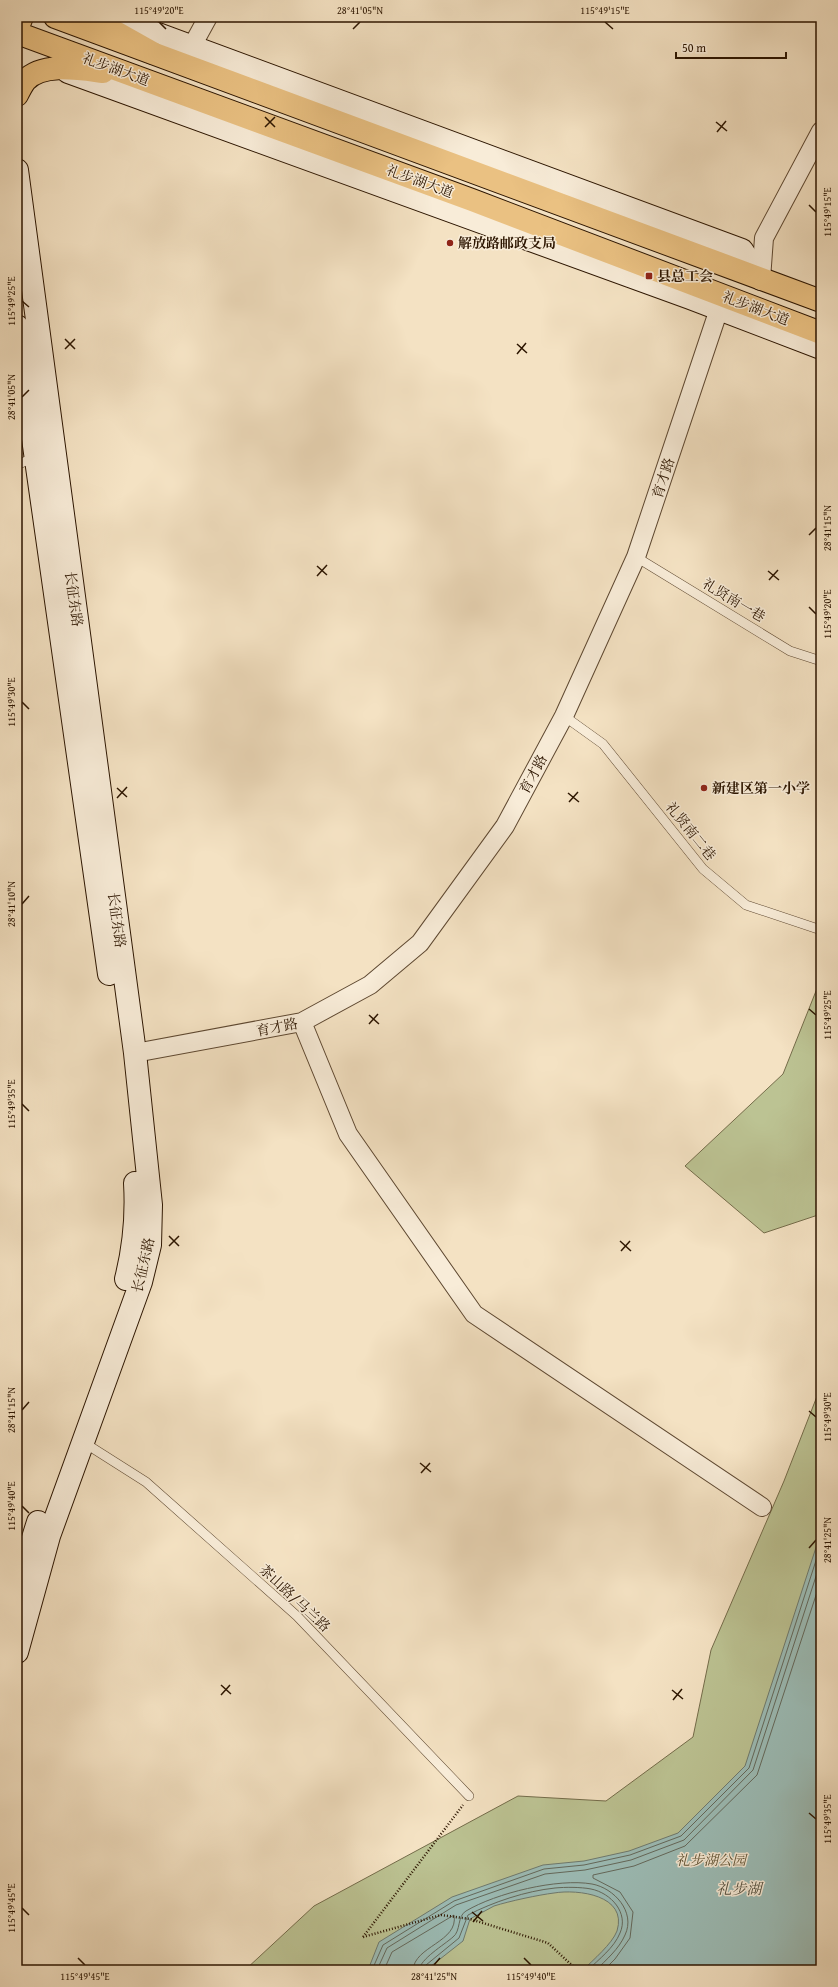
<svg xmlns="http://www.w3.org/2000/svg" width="838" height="1987" viewBox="0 0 838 1987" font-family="'Gentium Book Plus','Noto Serif SC',serif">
<rect width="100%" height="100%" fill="#f4e2c3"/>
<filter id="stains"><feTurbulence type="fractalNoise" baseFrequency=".005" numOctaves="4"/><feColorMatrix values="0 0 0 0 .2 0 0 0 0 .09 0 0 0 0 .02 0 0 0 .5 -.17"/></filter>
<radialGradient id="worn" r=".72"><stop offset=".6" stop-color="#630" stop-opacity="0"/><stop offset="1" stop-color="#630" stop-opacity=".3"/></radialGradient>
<!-- green -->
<path fill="#bcc393" stroke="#746c4a" d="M818,986L821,987V1214L764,1233L685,1166L783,1074Z
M821,1386V1970H245L314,1906L518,1796L606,1801L693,1737L711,1650L784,1481Z"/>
<!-- water -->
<path fill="#9cbdb7" stroke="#6f7a6e" d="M821,1532V1970H583C593,1960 612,1944 617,1931C628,1895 578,1889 554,1893C538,1895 510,1901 494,1906C486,1910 478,1915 470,1919L463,1941L426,1970H368L379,1942L452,1897L543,1865L584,1861L629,1851L678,1833L745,1766Z"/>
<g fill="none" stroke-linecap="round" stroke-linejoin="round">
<!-- shore -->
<path stroke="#64695c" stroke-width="1" d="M372,1970L383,1945L454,1901L544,1869L584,1865L630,1855L681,1836L749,1768L821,1545
M377,1970L387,1948L456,1905L545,1874L585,1870L631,1860L684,1840L753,1770L821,1561
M384,1970L392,1952L454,1915C459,1942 414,1946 413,1970
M419,1970C420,1959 444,1945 453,1937C461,1931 457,1916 466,1911C496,1893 558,1878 592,1884C614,1888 636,1912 625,1935C619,1949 606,1960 596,1970
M424,1970L426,1965L459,1938L468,1915C493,1902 526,1891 555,1888C565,1887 581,1887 591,1889C611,1893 629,1913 620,1933C614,1948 599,1959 588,1970
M604,1970L615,1959L630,1938L633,1912L620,1892L593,1878V1875L634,1866L685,1846L757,1775L821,1580"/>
<defs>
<path id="lane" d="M17,465L35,457
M636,557L790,651L821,661
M564,716L603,744L703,869L746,905L821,930
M83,1442L146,1482L297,1616L469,1796"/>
<path id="street" d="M191,48L208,17
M761,279L764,238L821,131
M302,1022L348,1134L474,1314L762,1507
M135,1053L302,1022L370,985L420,943L505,826L564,716L636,557L723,297"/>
<path id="secondary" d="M112,17L742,250L761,279
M68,72L690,298L821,348
M17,170L135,1053L151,1205L150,1245L141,1282L49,1536L17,1652
M17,326L109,974
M126,1279C134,1247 137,1216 135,1183
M17,1589L38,1522"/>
<path id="primary" d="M55,17L821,301
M17,33L472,200L821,333
M17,95C19,91 22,85 25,81C42,62 80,69 103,72"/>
<path id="highway" d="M89,17L153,53
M17,29L22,17"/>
</defs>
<!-- lane casing -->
<use href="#lane" stroke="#5e4831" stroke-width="10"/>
<!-- street casing -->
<use href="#street" stroke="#5e4831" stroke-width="20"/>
<!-- secondary casing -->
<use href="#secondary" stroke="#2c1500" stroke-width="24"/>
<!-- primary casing -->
<use href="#primary" stroke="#2c1500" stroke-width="24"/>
<!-- highway casing -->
<use href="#highway" stroke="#2c1500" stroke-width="24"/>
<!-- path -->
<path stroke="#2c1500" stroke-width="2.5" stroke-dasharray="1 2" stroke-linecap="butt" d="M363,1937L441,1915L470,1919L548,1943L577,1970
M363,1937L463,1805"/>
<!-- lane -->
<use href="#lane" stroke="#f8ecd8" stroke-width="9"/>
<!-- street -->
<use href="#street" stroke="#f8ecd8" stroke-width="18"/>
<!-- secondary -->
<use href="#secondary" stroke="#f8ecd8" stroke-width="22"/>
<!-- primary -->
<use href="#primary" stroke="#eac182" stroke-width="22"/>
<!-- highway -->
<use href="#highway" stroke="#eac182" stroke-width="22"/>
</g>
<!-- ticks -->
<path fill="none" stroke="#2c1500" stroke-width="1.5" d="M159,22L166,29M605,22L613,29M353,29L360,22M265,117L275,127M716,122L727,131M265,127L275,117M717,132L726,121M809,205L816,212M22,301L29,307M65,339L75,349M517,344L527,353M65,349L75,339M517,354L526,343M22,397L29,390M809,535L816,528M317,566L327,575M768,571L779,580M317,576L327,565M769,580L778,570M809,607L816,614M22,702L29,709M117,788L127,797M568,793L579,802M117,798L127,787M569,802L578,792M22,904L29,896M809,1009L816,1015M369,1015L379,1024M369,1024L378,1014M22,1104L29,1111M169,1236L179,1246M620,1241L631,1251M169,1246L179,1236M621,1251L630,1241M22,1410L29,1402M809,1411L816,1417M420,1463L431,1472M421,1473L430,1463M22,1506L29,1513M809,1548L816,1540M221,1685L231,1694M672,1690L683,1699M221,1695L230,1685M673,1700L682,1689M809,1813L816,1819M22,1908L29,1915M472,1912L483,1921M473,1922L482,1911M78,1958L85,1965M524,1958L531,1965M434,1965L440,1958"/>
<!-- markers -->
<g fill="#8f2418" stroke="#f8ecd8" stroke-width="1.5">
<circle cx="450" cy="243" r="4"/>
<rect x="645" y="272" width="8" height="8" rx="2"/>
<circle cx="704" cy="788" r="4"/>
</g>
<g text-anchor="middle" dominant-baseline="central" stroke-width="3" stroke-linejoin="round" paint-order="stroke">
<!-- street labels -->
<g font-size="14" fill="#2c1500" stroke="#f8ecd8">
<text transform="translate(116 69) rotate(20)">礼步湖大道</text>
<text transform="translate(420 181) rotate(20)">礼步湖大道</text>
<text transform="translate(756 308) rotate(21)">礼步湖大道</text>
<text transform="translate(663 478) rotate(-72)">育才路</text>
<text transform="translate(74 599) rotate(82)">长征东路</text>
<text transform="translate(734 600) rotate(31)">礼贤南一巷</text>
<text transform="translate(533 774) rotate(-62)">育才路</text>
<text transform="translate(691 831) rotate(51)">礼贤南二巷</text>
<text transform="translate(117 920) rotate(82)">长征东路</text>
<text transform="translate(277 1027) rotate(-11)">育才路</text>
<text transform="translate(143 1265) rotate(-77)">长征东路</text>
<text transform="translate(295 1598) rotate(43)">茶山路/马兰路</text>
</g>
<!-- poi labels -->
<g font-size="14" font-weight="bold" fill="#2c1500" stroke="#f8ecd8" text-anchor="start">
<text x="458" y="243">解放路邮政支局</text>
<text x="657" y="276">县总工会</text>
<text x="712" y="788">新建区第一小学</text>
</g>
<!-- park labels -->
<g font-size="14" font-style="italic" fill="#5e5233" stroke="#f8ecd8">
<text x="711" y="1860">礼步湖公园</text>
</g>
<!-- water labels -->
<g font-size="15" font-style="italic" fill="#535040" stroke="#f8ecd8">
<text x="739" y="1888">礼步湖</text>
</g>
</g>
<!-- margin -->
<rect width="838" height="1987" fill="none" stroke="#f4e2c3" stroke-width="44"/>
<!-- scale -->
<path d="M676 52v6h110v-6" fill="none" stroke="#2c1500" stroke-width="2"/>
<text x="682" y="52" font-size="12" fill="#2c1500" stroke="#f8ecd8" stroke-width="3" paint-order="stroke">50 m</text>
<rect x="22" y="22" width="794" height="1943" fill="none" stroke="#2c1500" stroke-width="1.5"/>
<g font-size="10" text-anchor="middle" fill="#2c1500">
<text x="159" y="14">115°49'20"E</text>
<text x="360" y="14">28°41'05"N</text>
<text x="605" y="14">115°49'15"E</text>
<text transform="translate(827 212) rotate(-90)" y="4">115°49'15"E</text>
<text transform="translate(11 301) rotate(-90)" y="4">115°49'25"E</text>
<text transform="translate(11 397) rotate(-90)" y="4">28°41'05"N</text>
<text transform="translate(827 528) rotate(-90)" y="4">28°41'15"N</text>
<text transform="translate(827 614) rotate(-90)" y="4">115°49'20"E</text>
<text transform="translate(11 702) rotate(-90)" y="4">115°49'30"E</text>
<text transform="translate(11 904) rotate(-90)" y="4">28°41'10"N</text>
<text transform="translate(827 1015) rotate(-90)" y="4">115°49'25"E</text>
<text transform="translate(11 1104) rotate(-90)" y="4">115°49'35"E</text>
<text transform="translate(11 1410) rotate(-90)" y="4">28°41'15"N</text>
<text transform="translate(827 1417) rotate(-90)" y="4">115°49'30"E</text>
<text transform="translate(11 1506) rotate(-90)" y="4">115°49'40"E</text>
<text transform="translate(827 1540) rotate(-90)" y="4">28°41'25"N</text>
<text transform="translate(827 1819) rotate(-90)" y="4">115°49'35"E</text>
<text transform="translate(11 1908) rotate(-90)" y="4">115°49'45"E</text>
<text x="85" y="1980">115°49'45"E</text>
<text x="434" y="1980">28°41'25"N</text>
<text x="531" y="1980">115°49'40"E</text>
</g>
<rect width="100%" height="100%" filter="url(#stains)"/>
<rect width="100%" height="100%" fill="url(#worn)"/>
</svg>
